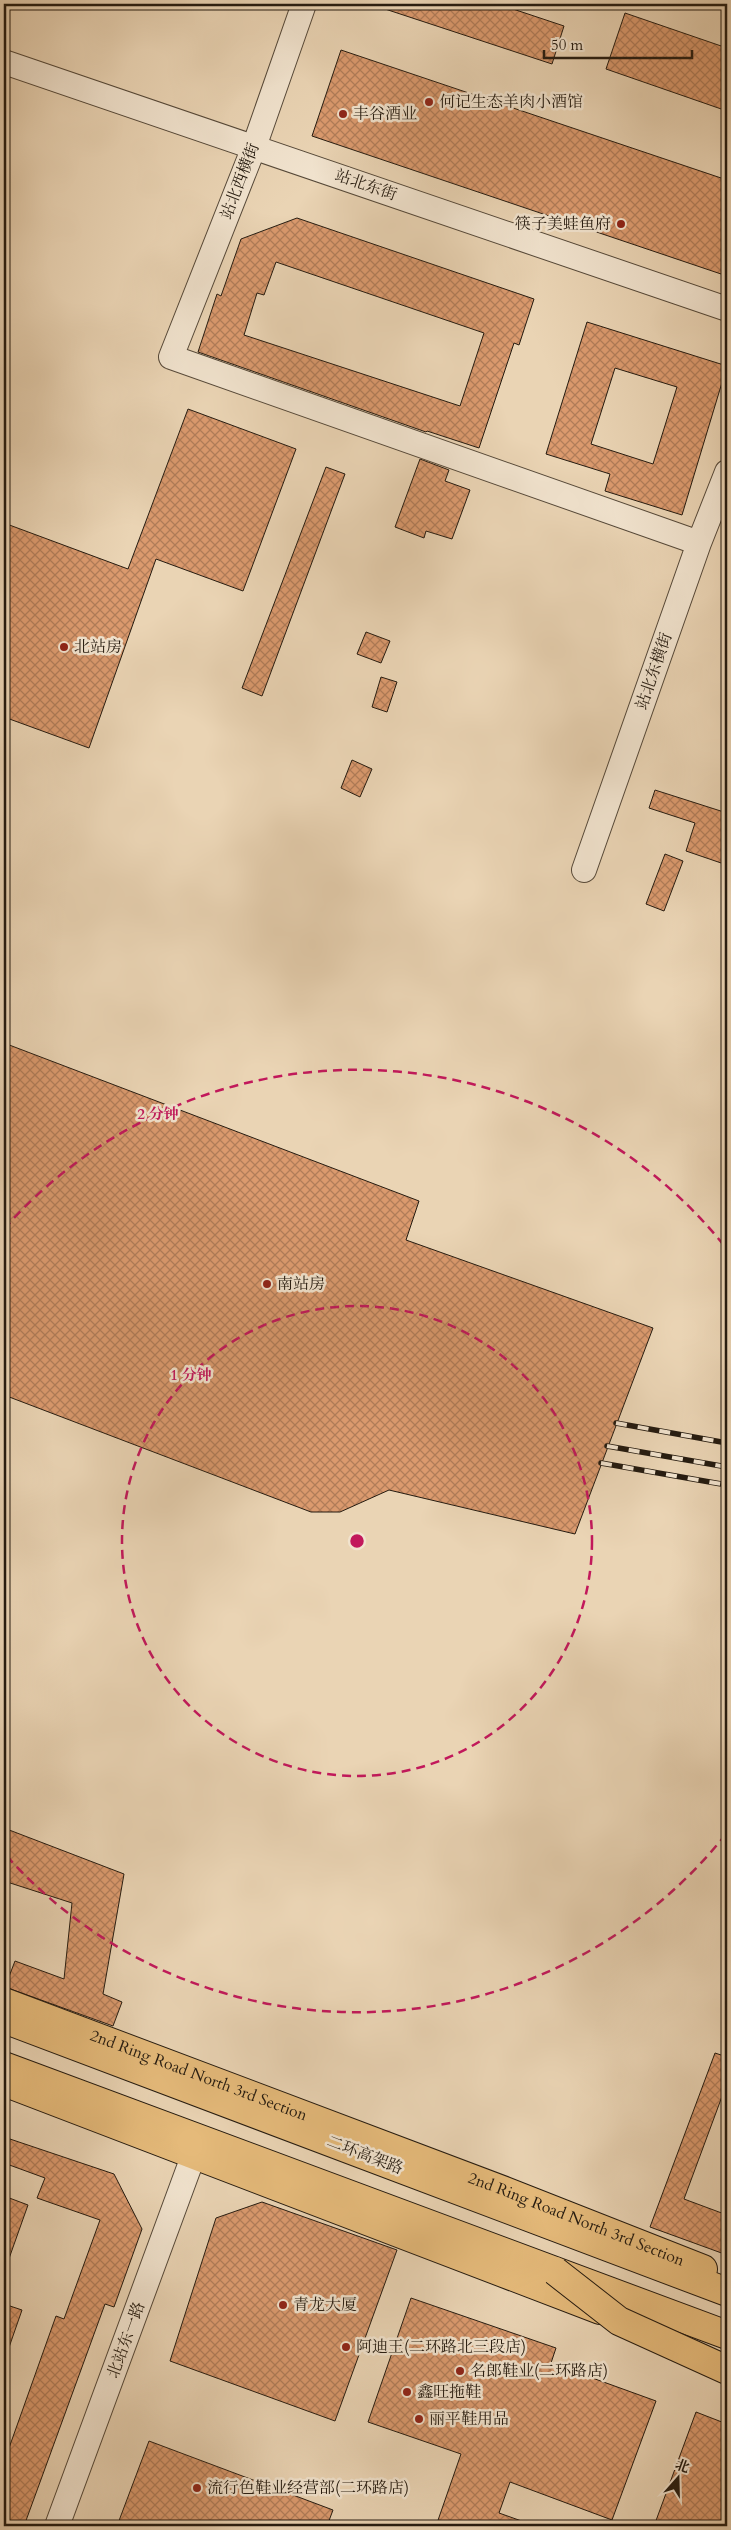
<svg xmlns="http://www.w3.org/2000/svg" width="731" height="2530" viewBox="0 0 731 2530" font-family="Cardo,'Noto Serif SC',serif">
<defs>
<pattern id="building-cross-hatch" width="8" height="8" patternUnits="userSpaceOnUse" patternTransform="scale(1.25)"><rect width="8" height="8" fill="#db9a6e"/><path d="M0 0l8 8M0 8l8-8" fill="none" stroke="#b17d59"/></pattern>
</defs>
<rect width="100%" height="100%" fill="#ead4b4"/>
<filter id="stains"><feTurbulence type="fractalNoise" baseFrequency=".004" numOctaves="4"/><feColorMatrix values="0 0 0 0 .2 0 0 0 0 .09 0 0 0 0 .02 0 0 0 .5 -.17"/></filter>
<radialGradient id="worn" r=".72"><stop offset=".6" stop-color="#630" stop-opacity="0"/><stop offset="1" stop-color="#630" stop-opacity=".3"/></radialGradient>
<!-- building -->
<path fill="url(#building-cross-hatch)" stroke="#251b10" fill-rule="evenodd" d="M380,4H498L564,26L552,64L379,7Z
M625,13L727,48V111L606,69Z
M341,50L727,180V276L312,136Z
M297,218L534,299L519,345L514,343L479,448L427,431L426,432L198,352L217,294L221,296L241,239ZM276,262L484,333L460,406L244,335L257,293L264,295Z
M587,322L727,366L682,515L605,491L610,474L546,454ZM615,368L677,387L653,464L591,444Z
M188,409L296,449L243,591L156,559L89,748L4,717V523L128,569Z
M420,459L449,470L445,481L470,490L452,539L426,531L424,538L395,527Z
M326,467L345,474L262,696L242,688Z
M366,632L390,641L381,663L357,654Z
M381,677L397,682L387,712L372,707Z
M352,760L372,769L360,797L341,788Z
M655,790L727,813V865L686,851L695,823L649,808Z
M665,854L683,861L664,911L646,904Z
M4,1043L419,1201L406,1240L653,1328L575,1534L389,1490L340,1512H311L4,1395Z
M4,1828L124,1874L103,1994L122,2002L113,2026L5,1987L15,1961L64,1979L72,1903L4,1881Z
M715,2053L727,2057V2083L684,2199L727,2215V2255L650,2227Z
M4,2137L114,2174L142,2229L114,2307L105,2304L24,2526H4V2462L56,2316L64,2319L100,2220L37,2198L45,2178L4,2163Z
M4,2196L28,2205L6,2267H4Z
M262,2202L397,2250L335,2421L170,2361L216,2218Z
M411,2298L556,2348L551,2363L656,2401L612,2520L510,2482L499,2513L530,2524V2526H436L461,2454L368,2422Z
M4,2304L22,2310L6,2356L4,2355Z
M696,2412L727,2424V2526H654Z
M149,2441L333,2510L327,2526H117Z"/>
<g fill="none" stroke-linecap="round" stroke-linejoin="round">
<defs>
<path id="minor" d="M304,4L254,147L171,357L699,543
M4,62L727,309
M584,870L699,543L727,472
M57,2526L194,2154"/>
<g id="major">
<path id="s1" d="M4,2002L505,2191L703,2269"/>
<path d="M4,2082L600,2310"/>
</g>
<path id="highway" d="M4,2019L727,2292
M4,2066L727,2335"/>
</defs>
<!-- minor casing -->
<use href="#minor" stroke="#564939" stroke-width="26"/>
<!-- major casing -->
<use href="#major" stroke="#251b10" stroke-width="30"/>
<!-- highway casing -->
<use href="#highway" stroke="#251b10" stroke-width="30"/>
<!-- minor -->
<use href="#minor" stroke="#f1e3ce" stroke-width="24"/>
<!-- major -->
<use href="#major" stroke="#e5ba7a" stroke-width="28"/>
<!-- highway -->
<use href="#highway" stroke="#e5ba7a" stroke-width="28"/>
<defs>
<path id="rail" d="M616,1423L727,1443
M607,1446L727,1467
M601,1463L727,1485"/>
</defs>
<!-- rail casing -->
<use href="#rail" stroke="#251b10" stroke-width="5.5"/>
<!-- rail -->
<use href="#rail" stroke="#f1e3ce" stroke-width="4" stroke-dasharray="11" stroke-linecap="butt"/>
<defs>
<path id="highway-bridge" d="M555,2271L619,2321L727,2370"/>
</defs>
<!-- highway-bridge casing -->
<use href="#highway-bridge" stroke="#251b10" stroke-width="30" stroke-linecap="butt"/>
<!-- highway-bridge -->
<use href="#highway-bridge" stroke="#e5ba7a" stroke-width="28"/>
</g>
<!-- distance rings -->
<g fill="none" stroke="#c2185b" stroke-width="2.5" stroke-dasharray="9 6">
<circle cx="357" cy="1541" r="235"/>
<path d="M726 1834A471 471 0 0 1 4 1853M4 1229A471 471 0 0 1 726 1248"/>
</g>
<!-- markers -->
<g fill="#8f2418" stroke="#f1e3ce" stroke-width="2">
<circle cx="429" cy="102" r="5"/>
<circle cx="343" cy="114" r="5"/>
<circle cx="621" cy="224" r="5"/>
<circle cx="64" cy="647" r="5"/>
<circle cx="267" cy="1284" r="5"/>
<circle cx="283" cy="2305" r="5"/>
<circle cx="346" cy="2347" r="5"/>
<circle cx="460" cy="2371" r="5"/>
<circle cx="407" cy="2392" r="5"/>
<circle cx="419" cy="2419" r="5"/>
<circle cx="197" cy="2488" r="5"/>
</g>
<g text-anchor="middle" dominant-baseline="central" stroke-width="5" stroke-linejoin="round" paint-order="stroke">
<!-- poi labels -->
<g font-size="16" fill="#251b10" stroke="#f1e3ce" text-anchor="start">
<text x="439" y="102">何记生态羊肉小酒馆</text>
<text x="353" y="114">丰谷酒业</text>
<text x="611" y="224" text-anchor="end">筷子美蛙鱼府</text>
<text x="74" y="647">北站房</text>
<text x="277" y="1284">南站房</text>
<text x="293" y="2305">青龙大厦</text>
<text x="356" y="2347">阿迪王(二环路北三段店)</text>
<text x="470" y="2371">名郎鞋业(二环路店)</text>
<text x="417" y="2392">鑫旺拖鞋</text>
<text x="429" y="2419">丽平鞋用品</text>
<text x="207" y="2488">流行色鞋业经营部(二环路店)</text>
</g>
<!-- street labels -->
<g font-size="16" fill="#251b10" stroke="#f1e3ce">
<text transform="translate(240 181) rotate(-69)">站北西横街</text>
<text transform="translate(366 185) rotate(19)">站北东街</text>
<text transform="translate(654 671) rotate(-71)">站北东横街</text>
<text stroke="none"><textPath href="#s1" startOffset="208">2nd Ring Road North 3rd Section</textPath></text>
<text transform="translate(365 2155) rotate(21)">二环高架路</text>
<text stroke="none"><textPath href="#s1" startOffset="612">2nd Ring Road North 3rd Section</textPath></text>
<text transform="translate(126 2340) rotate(-70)">北站东一路</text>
</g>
</g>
<circle cx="357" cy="1541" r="8" fill="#c2185b" stroke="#f1e3ce" stroke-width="2.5"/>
<g font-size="15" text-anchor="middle" font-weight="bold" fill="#c2185b" stroke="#f1e3ce" stroke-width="5" stroke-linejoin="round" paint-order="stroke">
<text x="158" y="1119">2 分钟</text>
<text x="191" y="1380">1 分钟</text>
</g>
<!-- margin -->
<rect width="731" height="2530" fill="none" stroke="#ead4b4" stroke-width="20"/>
<rect x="5" y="5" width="721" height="2520" fill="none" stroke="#251b10" stroke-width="2.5"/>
<rect x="10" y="10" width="711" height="2510" fill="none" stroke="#251b10"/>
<!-- north arrow -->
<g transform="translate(678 2478) rotate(20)" stroke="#f1e3ce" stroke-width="4" paint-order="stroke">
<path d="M0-4L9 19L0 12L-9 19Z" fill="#251b10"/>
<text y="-8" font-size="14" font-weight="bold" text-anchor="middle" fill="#251b10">北</text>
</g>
<!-- scale -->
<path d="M544 50v8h148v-8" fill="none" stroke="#251b10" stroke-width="2.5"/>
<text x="551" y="50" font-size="15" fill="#251b10" stroke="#f1e3ce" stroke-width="4" paint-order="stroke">50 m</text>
<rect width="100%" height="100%" filter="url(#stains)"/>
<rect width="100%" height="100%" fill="url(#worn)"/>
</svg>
